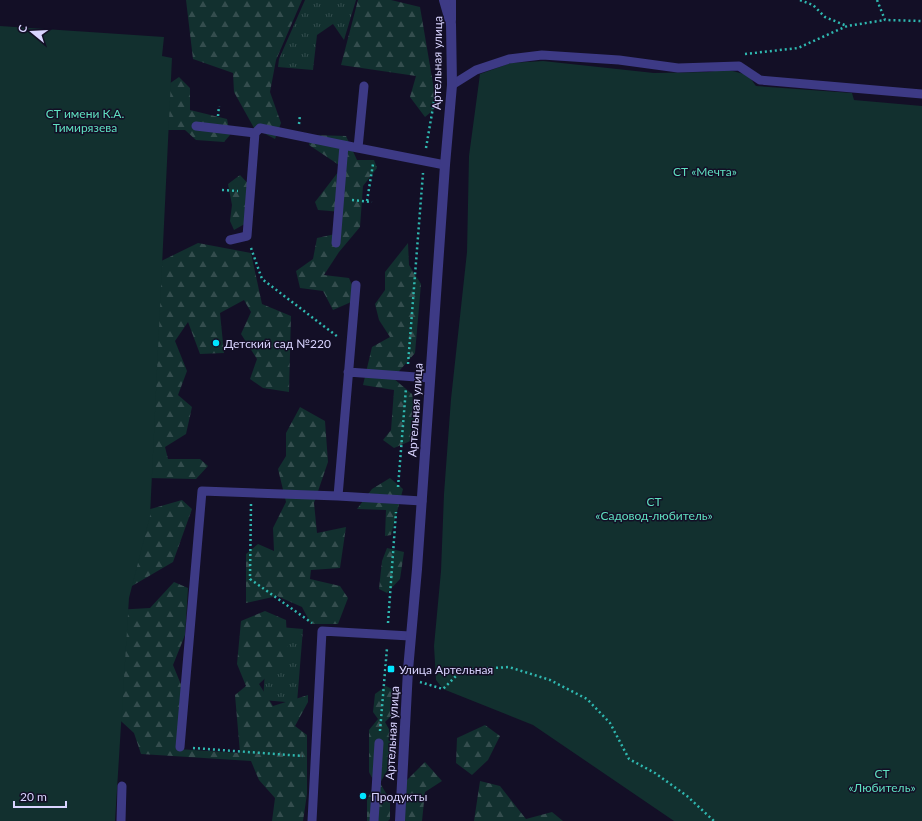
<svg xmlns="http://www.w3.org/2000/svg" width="922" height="821" viewBox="0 0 922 821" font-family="Lato,sans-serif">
<defs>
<pattern id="grass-tufts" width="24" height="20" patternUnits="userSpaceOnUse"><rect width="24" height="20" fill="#12302f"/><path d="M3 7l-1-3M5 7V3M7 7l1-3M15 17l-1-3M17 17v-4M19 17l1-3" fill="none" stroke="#344d4e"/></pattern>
<pattern id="forest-firs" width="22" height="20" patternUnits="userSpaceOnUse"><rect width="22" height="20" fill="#12302f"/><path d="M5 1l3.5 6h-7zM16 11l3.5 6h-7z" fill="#344d4e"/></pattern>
</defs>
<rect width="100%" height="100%" fill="#130f26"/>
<!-- grass -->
<path fill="url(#grass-tufts)" d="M305,0H356L344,40L333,24L317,35L313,70L278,67L279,59Z
M268,626L303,629L297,703L263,700Z"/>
<!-- forest -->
<path fill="url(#forest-firs)" d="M186,0H302L276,60L270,92L281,123L275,139L254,128L234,92L233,73L193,59Z
M358,0H391L420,7L437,107L425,117L410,97L416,76L341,65Z
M179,77L190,88V110L227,119L230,135L224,142L196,140L185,130H161L153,95Z
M311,135L346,136L357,160H374L377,168L363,186L360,227L339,252L324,275L349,278L358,299L333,310L323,291L300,288L296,271L313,259L317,238L340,233L342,212L318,210L315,202L342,167L309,145Z
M240,175L254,190L250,221L234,230L230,221L232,205L228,184Z
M198,243L251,253L262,304L291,316L289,392L263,388L250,379L257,359L241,334L251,312L244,300L220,313L224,353L200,354L188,322L175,341L187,371L178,395L192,407L186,434L165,447L168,459H200L208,466L196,479L147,478L149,267Z
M408,243L409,265L421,284L415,353L393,378L412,394L416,417L415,439L394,448L383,440L391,430L394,390L363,385L372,347L390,337L379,320L375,304L385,290V272Z
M300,407L325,421L328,462L314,503L317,533L346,527L340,568L311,570L310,579L340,586L348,598L338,624H311L302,607L277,596L246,603V554L258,544L274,551L273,528L286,502L278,469L286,456V433Z
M390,478L403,489L391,535L385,536L386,510L357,509L372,489Z
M182,500L192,509L173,562L120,593L133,514Z
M387,548L404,552L400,579L387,593L379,589L382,561Z
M174,582L188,588L185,635L173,665L182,687L178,749L240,753L235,695L246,686L237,664L241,621L265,611L286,620L288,657L259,684L273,706L308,695V702L295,726L307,735V794L303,821H272L275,798L259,780L251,761L141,754L134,733L111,712L115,610L150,608Z
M386,686L394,690L395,712L385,722L390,731L392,762L380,783L390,800V819L388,821H367V800L375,783L369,772V730L378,719L373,712L375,694Z
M485,725L500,736L488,760L472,775L456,763L457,738Z
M425,762L442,781L425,792L422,821H405V782Z
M480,781L500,786L526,819L552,812L563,821H474Z"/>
<!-- garden -->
<path fill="#12302f" d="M0,26L164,37L162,56L172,58L150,516L129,598L115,821H0Z
M543,61L654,73L709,72L725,69L748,75L756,86L852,93L854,100L922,106V821H674L533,725L443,689L436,680L434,646L441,571L444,494L451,399L467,252L469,156L480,74L511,63Z"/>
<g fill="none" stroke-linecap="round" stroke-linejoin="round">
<!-- path -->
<path stroke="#2fb8b0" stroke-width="2.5" stroke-dasharray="2 3" stroke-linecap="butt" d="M800,0L813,5L825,17L847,26
M877,0L885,20L922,21
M745,54L798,48L847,26L885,20
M218,116L219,106
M299,124L300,115
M426,148L436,90
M222,190L238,191
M352,200L372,202
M367,201L373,164
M251,248L262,279L338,337
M408,364L423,173
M398,487L406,388
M251,504L250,579L312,623
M388,623L396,512
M420,682L443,689L462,670L509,667L550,680L587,699L610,723L629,759L655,773L687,796L714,821
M380,731L387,648
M193,748L303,756"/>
<!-- service -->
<path stroke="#3d3a85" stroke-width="9" d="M452,85L476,70L509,59L542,55L619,60L678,68L739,66L760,80L922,94
M364,86L358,148L445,165
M196,126L255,133
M230,240L247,236L255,133L260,128L358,148
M336,243L344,145
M348,372L430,378
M338,496L356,285
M180,747L202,491L338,496L422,501
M121,821L122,786
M312,821L322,631L410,636
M374,821L379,743"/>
<!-- minor -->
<path stroke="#3d3a85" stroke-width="10" d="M451,20V0"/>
<!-- tertiary -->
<path stroke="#3d3a85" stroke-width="10" d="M400,821L408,670L417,569L445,165L452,85L451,24L444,0"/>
</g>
<!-- markers -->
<g fill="#00e5ff" stroke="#130f26" stroke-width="1.5">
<circle cx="216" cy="343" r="4"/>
<rect x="387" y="665" width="8" height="8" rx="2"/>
<circle cx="363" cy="796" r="4"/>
</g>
<g text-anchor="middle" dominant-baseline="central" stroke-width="3" stroke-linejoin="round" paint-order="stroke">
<!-- street labels -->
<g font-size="12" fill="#d9d4ff" stroke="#130f26">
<text transform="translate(437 63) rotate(-89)">Артельная улица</text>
<text transform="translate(415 410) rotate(-86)">Артельная улица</text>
<text transform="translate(392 733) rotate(-87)">Артельная улица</text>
</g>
<!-- park labels -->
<g font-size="12" fill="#5fe0c0" stroke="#130f26">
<text x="85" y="113">СТ имени К.А.<tspan x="85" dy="14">Тимирязева</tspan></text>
<text x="705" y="171">СТ «Мечта»</text>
<text x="654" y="501">СТ<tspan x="654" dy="14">«Садовод-любитель»</tspan></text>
<text x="882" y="773">СТ<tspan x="882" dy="14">«Любитель»</tspan></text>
</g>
<!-- poi labels -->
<g font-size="12" fill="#d9d4ff" stroke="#130f26" text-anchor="start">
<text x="224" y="343">Детский сад №220</text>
<text x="399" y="669">Улица Артельная</text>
<text x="371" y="796">Продукты</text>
</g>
</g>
<!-- north arrow -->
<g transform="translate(32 32) rotate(288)" stroke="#130f26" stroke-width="3" paint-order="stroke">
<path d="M0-3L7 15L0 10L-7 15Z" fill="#d9d4ff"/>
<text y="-6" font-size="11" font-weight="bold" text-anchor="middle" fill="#d9d4ff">С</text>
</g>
<!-- scale -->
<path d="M14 801v6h52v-6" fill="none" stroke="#d9d4ff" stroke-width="2"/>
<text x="20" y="801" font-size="12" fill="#d9d4ff" stroke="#130f26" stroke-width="3" paint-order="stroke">20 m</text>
</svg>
